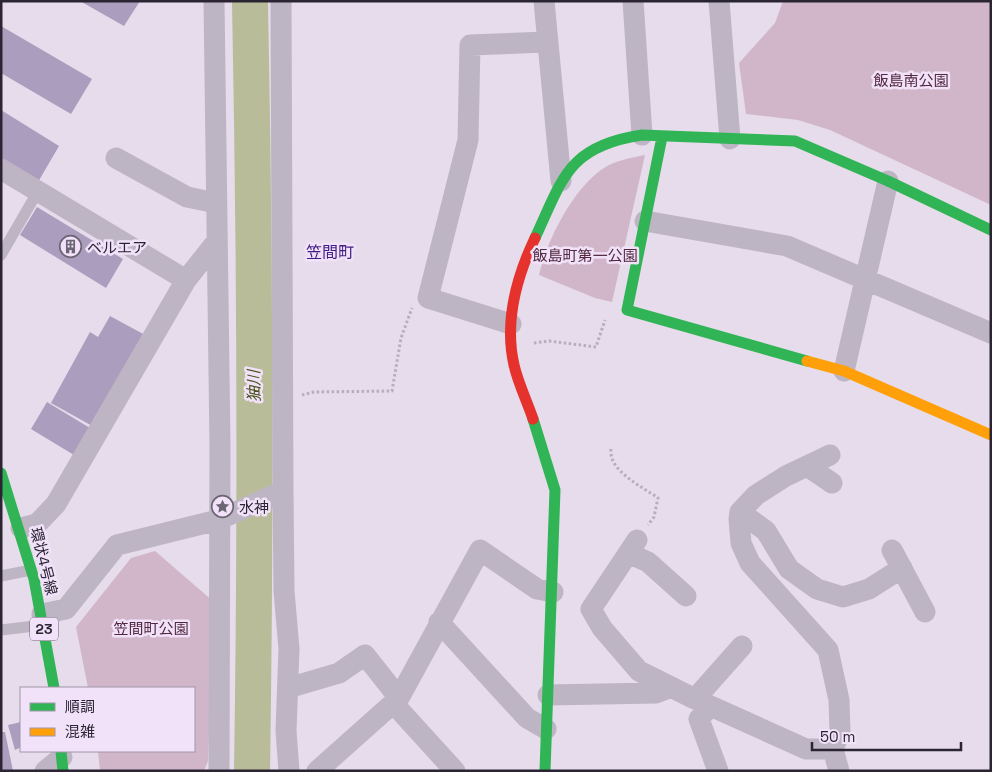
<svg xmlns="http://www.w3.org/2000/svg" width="992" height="772" viewBox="0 0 992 772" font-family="'Space Grotesk','Noto Sans JP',sans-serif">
<rect width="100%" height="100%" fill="#e6dceb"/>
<!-- green -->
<path fill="#d1b6c9" d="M783,1H991V205L830,130L798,120L746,114L739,63L775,23Z
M645,155L612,302L595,298L539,275C547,240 573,188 604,168C616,160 631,158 645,155Z
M155,551L214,602L208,761L204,771H100L98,751H194V688H88L76,627L131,558Z"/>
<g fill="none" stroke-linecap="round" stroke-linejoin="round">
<!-- river -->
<path stroke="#b8bc98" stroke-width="36" d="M250,1C255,258 256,514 252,771"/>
</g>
<!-- building -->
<path fill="#ab9dbe" d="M80,1H140L124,26Z
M1,26L92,79L71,114L1,73Z
M1,110L59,146L38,182L1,159Z
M37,207L123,259L106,288L20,235Z
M110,316L145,335L94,427L51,403L90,332L98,337Z
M47,402L90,428L74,455L31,429Z
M21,722V747L15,750L8,725Z
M1,732H5L13,771H1Z"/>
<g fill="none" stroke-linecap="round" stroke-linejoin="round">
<!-- path -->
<path stroke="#b6aebc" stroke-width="3" stroke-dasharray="2.5 2.5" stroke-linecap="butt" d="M534,343L549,341L596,347L605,320
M302,395L314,392L392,391L401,338L412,308
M611,449C608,471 643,487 658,498L654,517L648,525"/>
<!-- lane -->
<path stroke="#bdb5c3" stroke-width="11" d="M1,255L38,191
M1,576L31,570
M1,630L43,625"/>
<!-- street -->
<path stroke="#bdb5c3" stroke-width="21" d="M214,1L220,446L219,771
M281,1L283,491L284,591L289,649L286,731L289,771
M544,1L561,181
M633,1L642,135
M719,1L730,139
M116,158L187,197L216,203
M1,169L186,280L56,504L37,524L21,528
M645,221L787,246L991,333
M186,280L217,241
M511,324L428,298L468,140L470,45L546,42
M844,371L888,181
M830,455L786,476L756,495L740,512L739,519L741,543L750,563L828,650L839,700L840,732L833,749L839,771
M807,466L832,483
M740,512L766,531L789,569L817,589L843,597L869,589L902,568
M637,540L591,609L602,628L639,671L695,699L806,749H833
M892,550L925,612
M628,553L648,562L686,596
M42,614L66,609L117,545L218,520L283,491
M439,622L527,718L546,729
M288,688L339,673L365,655L399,698
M548,695L656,693L671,687
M695,699L742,646
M393,703L455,771
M710,706L699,719L718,771
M45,771L62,757
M317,771L399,698L480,550L537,589L553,592"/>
<!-- fast -->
<path stroke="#30b455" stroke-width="11" d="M662,137L627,310L807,361
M535,238C563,178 568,146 642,135L795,141L888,181L991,230
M533,419L555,490L545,771
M1,473L34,579L54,688
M61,751L63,771"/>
<!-- slow -->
<path stroke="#ff9f0a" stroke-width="11" d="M807,361L844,371L991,435"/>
<!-- jam -->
<path stroke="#e5322d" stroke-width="11" d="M533,419C527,401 518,383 514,365C504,321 516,278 535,238"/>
</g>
<!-- icons -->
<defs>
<symbol id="building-ring" viewBox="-11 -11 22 22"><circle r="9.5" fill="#f1e2f9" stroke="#6c6573" stroke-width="1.5"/><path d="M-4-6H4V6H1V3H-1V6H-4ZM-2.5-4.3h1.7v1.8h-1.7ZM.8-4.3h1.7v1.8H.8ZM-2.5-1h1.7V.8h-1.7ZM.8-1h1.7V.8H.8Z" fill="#6c6573"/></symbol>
<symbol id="sight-ring" viewBox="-11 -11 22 22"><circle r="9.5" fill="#f1e2f9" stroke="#6c6573" stroke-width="1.5"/><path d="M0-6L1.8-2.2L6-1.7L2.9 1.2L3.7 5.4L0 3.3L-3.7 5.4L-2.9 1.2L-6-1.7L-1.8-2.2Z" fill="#6c6573"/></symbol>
</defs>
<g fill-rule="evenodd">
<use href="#building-ring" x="58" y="234" width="25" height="25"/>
<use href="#sight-ring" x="210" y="494" width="25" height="25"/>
</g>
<g text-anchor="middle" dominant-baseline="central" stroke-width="5" stroke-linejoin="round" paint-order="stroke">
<!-- shield labels -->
<rect fill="#f1e2f9" stroke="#665e6e" stroke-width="1" x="30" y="617.5" width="28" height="23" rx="4"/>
<g font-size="14" font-weight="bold" fill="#2b2533">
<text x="44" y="629">23</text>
</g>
<!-- park labels -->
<g font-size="15" fill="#51283e" stroke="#f1e2f9">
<text x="911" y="80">飯島南公園</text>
<text x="585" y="255">飯島町第一公園</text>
<text x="151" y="628">笠間町公園</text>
</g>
<!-- poi labels -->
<g font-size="15" fill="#2b2533" stroke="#f1e2f9" text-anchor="start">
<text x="87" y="247">ベルエア</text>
<text x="239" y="507">水神</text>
</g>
<!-- street labels -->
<g font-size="15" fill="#2b2533" stroke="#f1e2f9">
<text transform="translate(44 561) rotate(76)">環状4号線</text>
</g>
<!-- neighbourhood labels -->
<g font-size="16" fill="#401d82" stroke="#f1e2f9">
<text x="330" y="252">笠間町</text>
</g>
<!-- water labels -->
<g font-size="16" font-style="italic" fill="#4a541a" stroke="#f1e2f9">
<text transform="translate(254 386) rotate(-91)">㹨川</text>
</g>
</g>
<!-- border -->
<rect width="992" height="772" fill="none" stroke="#2b2533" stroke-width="5"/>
<!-- legend -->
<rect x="20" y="687" width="175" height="65" fill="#f1e2f9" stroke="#a296aa"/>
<rect x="30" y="703" width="25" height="8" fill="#30b455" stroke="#a296aa"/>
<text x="65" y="712" font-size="15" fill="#2b2533">順調</text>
<rect x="30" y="728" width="25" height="8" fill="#ff9f0a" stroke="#a296aa"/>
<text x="65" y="737" font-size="15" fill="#2b2533">混雑</text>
<!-- scale -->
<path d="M812 742v8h149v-8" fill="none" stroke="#2b2533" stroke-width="2.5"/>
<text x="820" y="742" font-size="15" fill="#2b2533" stroke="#f1e2f9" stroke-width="4" paint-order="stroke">50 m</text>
</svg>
